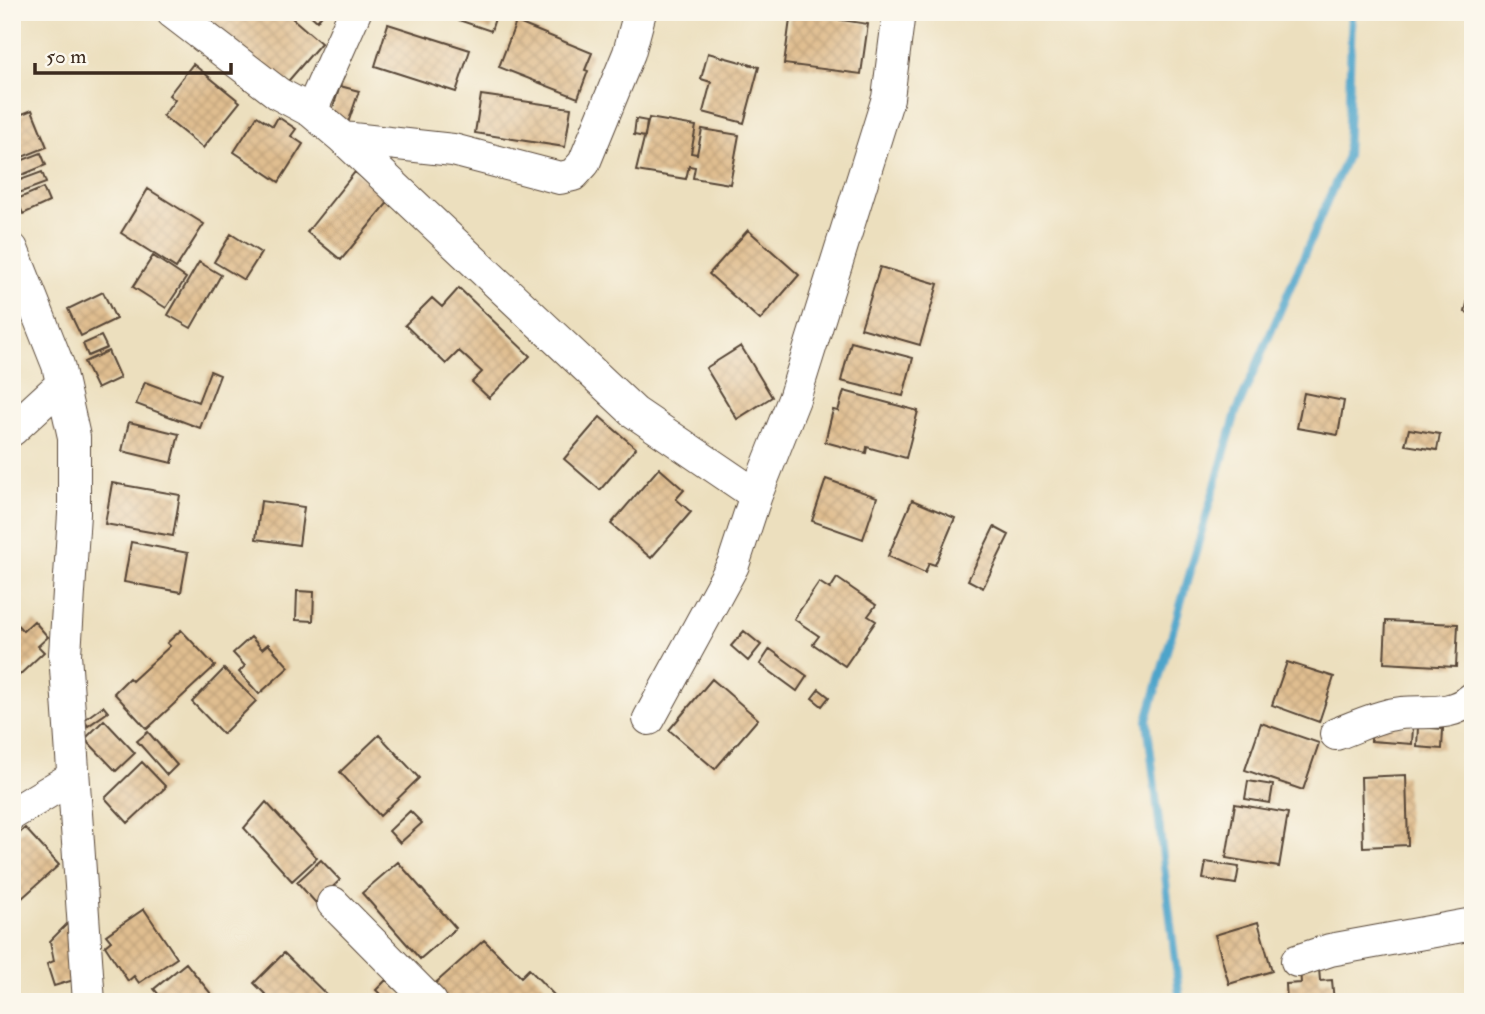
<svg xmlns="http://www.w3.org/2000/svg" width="1485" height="1014" viewBox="0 0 1485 1014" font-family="'IM FELL Double Pica',serif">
<defs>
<pattern id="building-cross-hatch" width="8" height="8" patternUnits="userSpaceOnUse" patternTransform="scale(1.75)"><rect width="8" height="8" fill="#e0be90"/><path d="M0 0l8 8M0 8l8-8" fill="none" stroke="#c1a37c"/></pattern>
</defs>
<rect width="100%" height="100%" fill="#fbf7ec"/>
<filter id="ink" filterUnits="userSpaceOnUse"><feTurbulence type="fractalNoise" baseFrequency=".0143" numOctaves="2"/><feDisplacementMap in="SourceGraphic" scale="14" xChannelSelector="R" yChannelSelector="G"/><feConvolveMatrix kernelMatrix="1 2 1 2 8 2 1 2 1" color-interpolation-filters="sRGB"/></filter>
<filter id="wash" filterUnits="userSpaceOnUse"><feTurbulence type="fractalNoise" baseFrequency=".00686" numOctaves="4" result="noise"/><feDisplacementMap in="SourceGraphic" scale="28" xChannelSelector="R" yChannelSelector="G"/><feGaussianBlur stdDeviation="1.57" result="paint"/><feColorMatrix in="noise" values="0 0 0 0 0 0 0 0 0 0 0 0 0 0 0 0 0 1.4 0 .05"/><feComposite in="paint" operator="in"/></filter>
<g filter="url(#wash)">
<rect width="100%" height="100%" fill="#ecdfbe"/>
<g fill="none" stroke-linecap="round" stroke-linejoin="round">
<!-- stream -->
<path stroke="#4ea4ca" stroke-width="8" d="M1180,1002L1147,720L1236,413L1347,156L1352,12"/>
</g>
<g id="blocks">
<!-- building -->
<path fill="url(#building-cross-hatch)" d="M206,12H285L321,43L284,86L204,15Z
M307,12H324L317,21Z
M435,12H497L491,31Z
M522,12H538L535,18Z
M791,12L868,24L861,74L784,64Z
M516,22L592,53L585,70L588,71L578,98L499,67Z
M388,24L470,50L456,92L375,66Z
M708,53L759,67L744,123L703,112L711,82L701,79Z
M193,64L240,102L203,148L163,116L175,100L169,95Z
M340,86L359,91L348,123L330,117Z
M481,95L571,108L565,147L475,133Z
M32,110L47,147L17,159L18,162L41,153L46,165L12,179V118Z
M257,116L273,126L278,117L296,129L291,136L303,144L279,182L234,152Z
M649,118L696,126L691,153L697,154L702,129L739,135L730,184L693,178L695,167L689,166L686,179L636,171Z
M636,119L647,121L645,137L634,135Z
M42,172L46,183L16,194L12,183Z
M355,172L390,200L341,260L307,232Z
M43,188L49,202L23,214L17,199Z
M148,189L204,224L176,268L121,233Z
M748,230L799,275L760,320L709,274Z
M231,234L261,253L244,280L214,262Z
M153,256L186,278L166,308L133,287Z
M199,262L221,275L191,328L168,315Z
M880,267L938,284L920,345L861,328Z
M459,288L530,356L489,398L472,382L482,372L459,351L446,364L405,325L432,298L442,307Z
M103,292L116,319L81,336L68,309Z
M1469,295L1473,296V314L1465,312Z
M101,336L107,348L88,356L83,344Z
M851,342L913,358L903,396L841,381Z
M741,346L772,397L737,419L706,368Z
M108,351L120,378L97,389L84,362Z
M210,371L220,375L200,428L136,404L145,382L198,402Z
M844,391L918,411L906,458L867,447L866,453L825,442L833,410L838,411Z
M1304,393L1344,401L1338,435L1297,428Z
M600,417L636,448L600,490L564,459Z
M129,422L179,434L172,463L122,451Z
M1409,429L1440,434L1437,450L1405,445Z
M659,468L684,490L676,499L691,512L651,558L611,524Z
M826,479L877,497L863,539L812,521Z
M112,483L180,495L173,536L105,524Z
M912,500L955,518L935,565L929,563L925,573L888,556Z
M261,501L304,507L299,545L256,539Z
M994,527L1009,535L983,588L968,580Z
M131,542L188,553L181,592L124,582Z
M837,578L876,605L868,616L876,621L845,666L813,644L819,636L794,619L819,582L830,589Z
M297,591L314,592L313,621L296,620Z
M12,619L23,631L34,621L48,637L38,646L44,652L12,682Z
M1386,621L1458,624L1456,667L1384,663Z
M181,630L215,666L147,729L114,693L129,678L132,681L170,646L167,643Z
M744,631L761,645L748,661L731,646Z
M251,637L262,649L268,644L289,667L259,694L239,672L245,666L233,653Z
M770,649L807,676L797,691L760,664Z
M1287,662L1334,677L1319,722L1272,705Z
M224,669L256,701L223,734L192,702Z
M712,679L758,719L715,769L669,730Z
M819,689L829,697L822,706L812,698Z
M103,706L108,712L88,726L84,720Z
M104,720L135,753L116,771L85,739Z
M1261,723L1319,743L1303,790L1245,770Z
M1372,724L1413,727L1412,744L1371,741Z
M1418,727L1443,729L1442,749L1417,747Z
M148,732L177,765L167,775L137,741Z
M379,735L419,778L380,816L340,772Z
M142,762L166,787L128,823L105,798Z
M1406,775L1408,845L1363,847L1361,777Z
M1248,781L1273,785L1270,803L1245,799Z
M266,802L317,858L292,881L244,828Z
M1235,804L1288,813L1279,867L1226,858Z
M410,811L422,823L400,843L389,831Z
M25,828L59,865L12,907V840Z
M321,860L340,880L316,903L297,882Z
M398,862L456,928L420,959L362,893Z
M1206,862L1239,867L1236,884L1203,879Z
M144,909L177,958L139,983L134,976L128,981L105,946L111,941L106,935Z
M70,921L77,979L54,986L47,964L54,961L50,941Z
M1258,922L1272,971L1229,984L1215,935Z
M484,940L521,977L529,969L554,995L550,1002H446L431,987Z
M284,953L334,1002H273L254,983Z
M186,963L216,1000L213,1002H165L154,989Z
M1319,968L1320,981L1332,980L1334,1002H1287L1286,984L1301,983L1300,969Z
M386,980L401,994L395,1002H388L376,990Z"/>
</g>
</g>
<g filter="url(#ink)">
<use href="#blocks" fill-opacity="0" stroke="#564536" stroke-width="2"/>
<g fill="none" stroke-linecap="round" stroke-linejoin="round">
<defs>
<path id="street" d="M172,12L279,94L311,111L343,138L453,150L560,178L573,175L584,163L629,53L640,12
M311,111L355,12
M343,138L634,412L756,495
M12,249L58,365L74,437V514L65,654L89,1002
M12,430L62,384
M649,719L733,565L756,495L794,399L888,98L899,12
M1336,734C1353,728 1371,719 1389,715C1420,707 1445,721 1473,698
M12,814L73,777
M333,903L431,1002
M1297,961L1330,950L1473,924"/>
</defs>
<!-- street casing -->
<use href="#street" stroke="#564536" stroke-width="34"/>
<!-- street -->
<use href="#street" stroke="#fff" stroke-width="32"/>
</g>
</g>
<!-- margin -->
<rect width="1485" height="1014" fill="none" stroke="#fbf7ec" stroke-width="42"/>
<!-- scale -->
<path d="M35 63v10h196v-10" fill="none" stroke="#3b2a1e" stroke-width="3.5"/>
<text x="46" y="63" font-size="21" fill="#3b2a1e" stroke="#fbf7ec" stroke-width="5" paint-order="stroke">50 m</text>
</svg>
